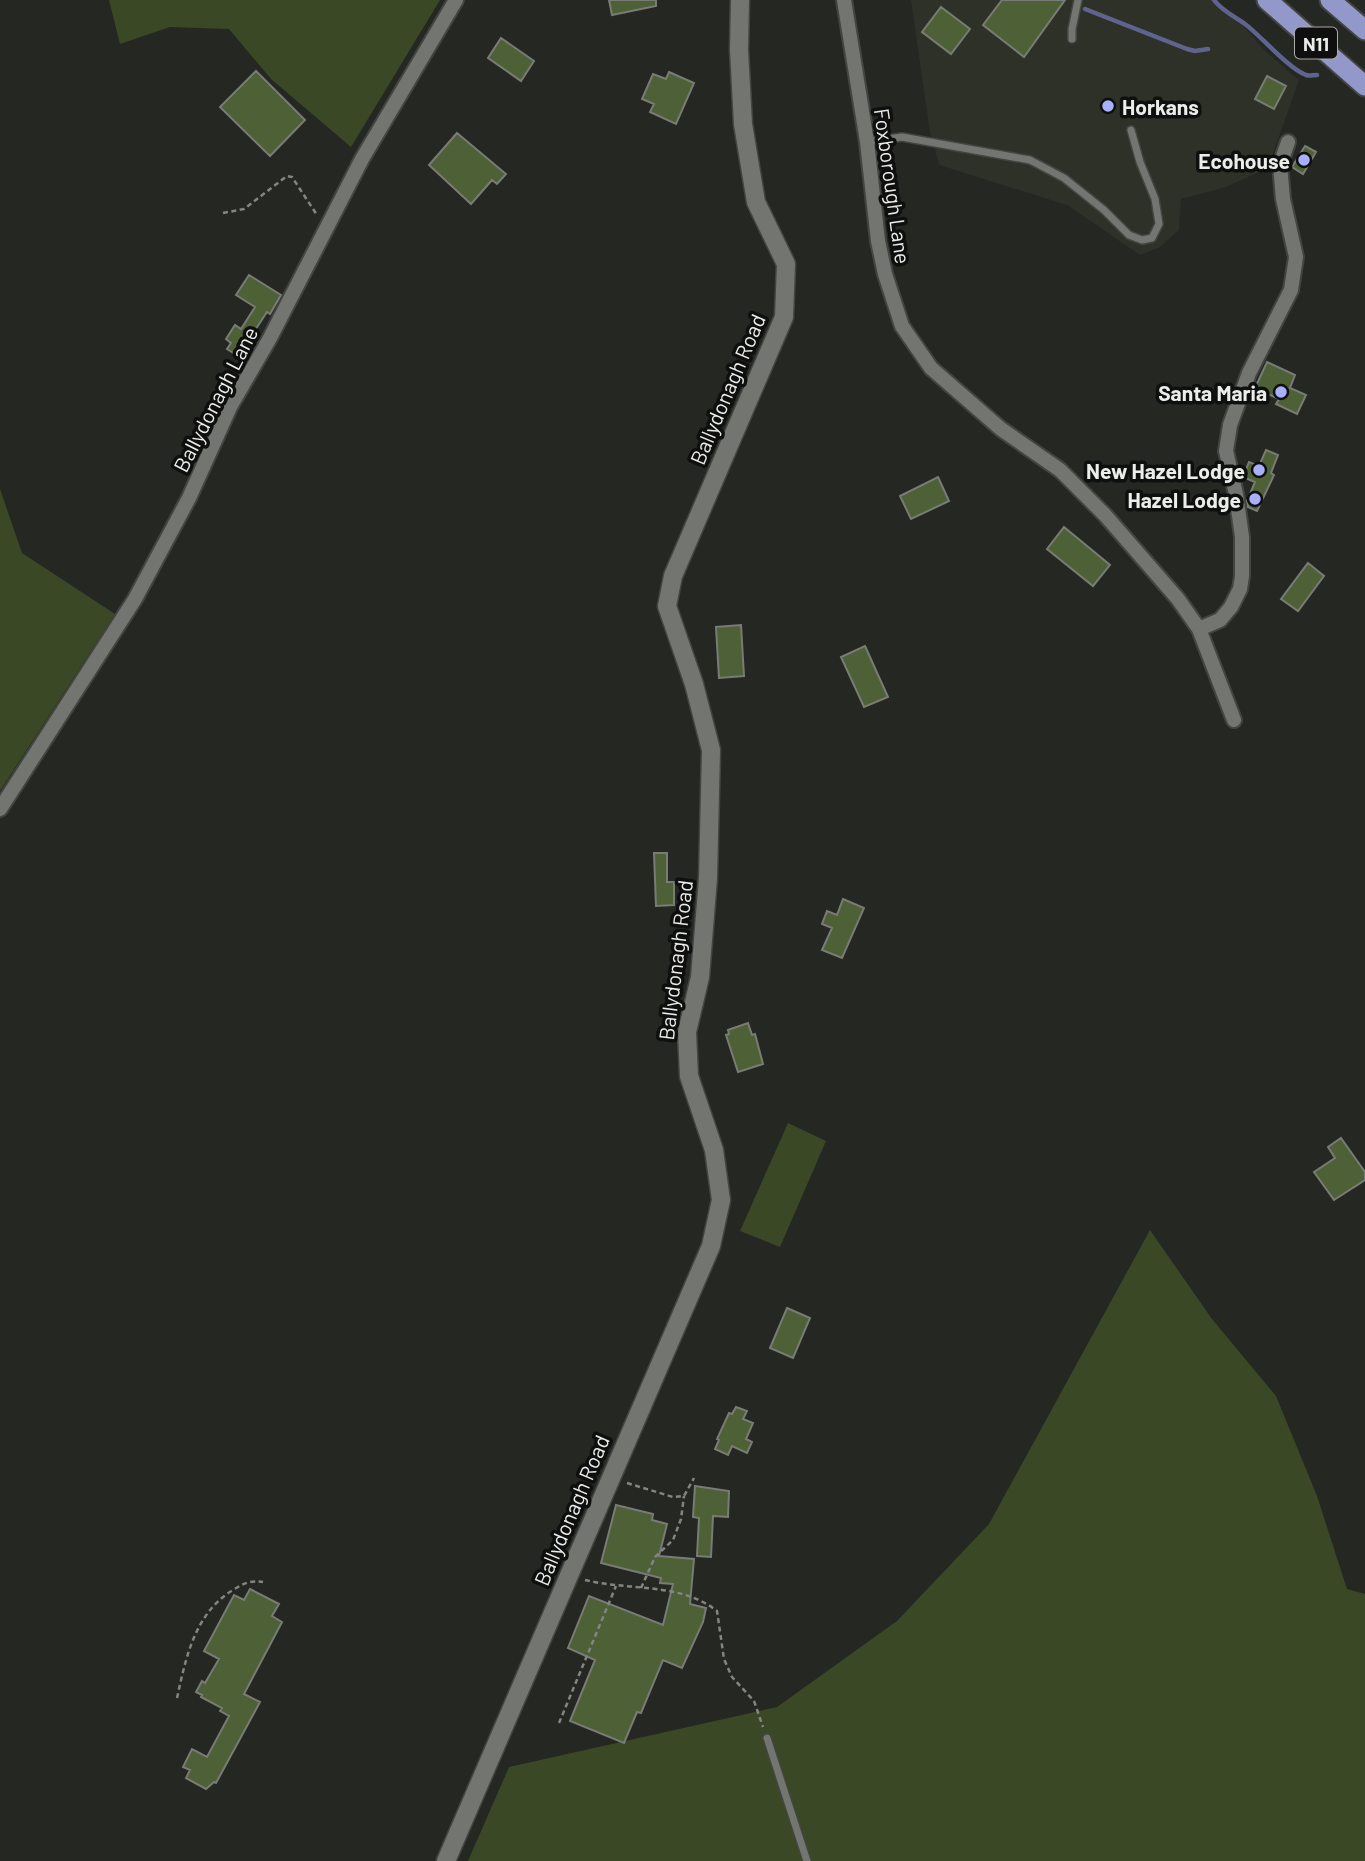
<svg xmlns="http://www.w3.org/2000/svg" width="1365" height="1861" viewBox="0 0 1365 1861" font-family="Barlow,sans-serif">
<rect width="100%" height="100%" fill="#252723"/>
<!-- built -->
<path fill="#2d3128" d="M911,0H1215L1240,22L1265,51L1299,80L1268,168L1226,187L1181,199L1179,230L1160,247L1140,255L1067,205L939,165L930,132Z"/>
<!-- green -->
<path fill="#3a4826" d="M109,0H440L351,147L271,79L229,29L170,27L120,44Z
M0,489L22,553L115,614L0,791Z
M788,1123L826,1141L780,1247L740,1231Z
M1150,1230L1212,1319L1276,1396L1317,1496L1347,1589L1365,1594V1861H468L509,1767L777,1707L897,1621L989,1524Z"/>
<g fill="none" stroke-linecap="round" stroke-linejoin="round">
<!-- stream -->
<path stroke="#5f648f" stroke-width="4.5" d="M1214,0C1222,11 1234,16 1245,24C1261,36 1288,68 1306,75C1309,76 1313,75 1317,75
M1085,9L1187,49L1195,51L1208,49"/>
</g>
<!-- building -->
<path fill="#4e6035" stroke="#797b76" stroke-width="2" d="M609,0H656V6L612,15Z
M1002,0H1065L1024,57L983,25Z
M941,7L970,29L951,54L922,32Z
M501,38L534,61L521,81L488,58Z
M256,71L305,120L270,156L220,107Z
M669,72L694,83L676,124L650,112L654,104L642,99L653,74L666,79Z
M1267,76L1286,86L1274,109L1255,99Z
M457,133L506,174L497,184L492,180L471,204L429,165Z
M1305,146L1316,152L1303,174L1292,167Z
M249,275L281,295L270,314L267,312L238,356L227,349L231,343L226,339L235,325L241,329L255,307L236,295Z
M1267,362L1295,375L1290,388L1306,395L1297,414L1276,404L1279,399L1255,388Z
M1266,450L1278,455L1271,473L1274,475L1257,511L1248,507L1247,501L1255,482L1243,477L1249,462L1259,466Z
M938,477L949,501L911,519L900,496Z
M1064,527L1110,565L1093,586L1047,549Z
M1308,563L1324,576L1298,611L1281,599Z
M741,625L744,676L719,678L716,627Z
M865,646L888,697L864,707L841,657Z
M654,853H667V882H674V905L656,906Z
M843,899L864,908L842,958L822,950L832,928L822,924L827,911L837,915Z
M748,1023L752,1035L755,1034L763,1064L738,1072L726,1035L729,1034L728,1030Z
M1341,1138L1365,1172V1180L1334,1200L1314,1172L1335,1158L1328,1147Z
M787,1308L810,1318L793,1358L770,1348Z
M736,1407L747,1411L743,1419L753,1423L746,1439L752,1442L747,1453L732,1446L728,1455L715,1449L719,1440L717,1439L729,1413L732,1414Z
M695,1486L729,1491L728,1517L713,1516L711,1557L697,1556L699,1518L693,1517Z
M616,1505L653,1514L652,1520L667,1524L659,1556L694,1559L690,1604L706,1608L703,1622L682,1668L663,1660L641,1713L637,1712L624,1743L570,1721L595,1660L568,1648L589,1596L663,1625L673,1584L660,1583L661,1578L601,1563Z
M250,1589L279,1604L272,1616L282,1622L244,1694L260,1702L216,1783L214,1782L206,1789L186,1778L190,1770L183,1767L192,1749L207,1757L229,1716L220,1711L222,1708L201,1697L202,1695L196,1692L202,1681L205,1683L219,1659L204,1651L234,1595L244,1600Z"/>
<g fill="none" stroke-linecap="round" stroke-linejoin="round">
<defs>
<path id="service" d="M1072,39V29L1078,0
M867,142L902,137L1030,160L1064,178L1104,210L1129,235L1142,240L1152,238L1159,224L1155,199L1140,162L1131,130
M767,1738L807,1861"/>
<path id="minor" d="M844,0L867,142L878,241L885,274L902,326L931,368L1001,429L1060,470L1105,515L1178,599L1199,629L1234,720
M1199,629L1220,620L1231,607L1240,589L1242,576V537L1236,494L1226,451L1230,425L1249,373L1291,290L1296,257L1283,199L1280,165L1288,142
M0,809L135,599L189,498L230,407L270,338L362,159L456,0"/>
<path id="tertiary" d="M446,1861L711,1246L721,1200L714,1150L689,1076L687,1032L700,977L708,878L711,750L694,684L667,606L673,576L784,317L786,264L756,202L743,124L739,50L740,0"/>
<path id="trunk" d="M1267,0L1365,86
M1330,0L1365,30"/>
</defs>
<!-- service casing -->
<use href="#service" stroke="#434541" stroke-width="10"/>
<!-- minor casing -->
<use href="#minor" stroke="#434541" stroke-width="18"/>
<!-- tertiary casing -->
<use href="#tertiary" stroke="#434541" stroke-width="21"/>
<!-- trunk casing -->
<use href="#trunk" stroke="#434541" stroke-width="23"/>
<!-- path -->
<path stroke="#838581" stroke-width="2.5" stroke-dasharray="5 3.5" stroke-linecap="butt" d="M223,213L244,209L287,176L292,177L317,215
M627,1483L673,1497L684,1496L694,1478
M585,1580C629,1591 680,1582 717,1611L724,1659L732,1677L754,1701L763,1727
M641,1588L655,1557L673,1540L681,1519L684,1496
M177,1698C186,1657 195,1613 233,1590C244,1583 251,1580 263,1582
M559,1723L616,1586"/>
<!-- service -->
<use href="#service" stroke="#737570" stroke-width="7"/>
<!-- minor -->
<use href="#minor" stroke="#737570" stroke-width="14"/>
<!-- tertiary -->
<use href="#tertiary" stroke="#737570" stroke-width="18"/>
<!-- trunk -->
<use href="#trunk" stroke="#9298c9" stroke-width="19"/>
</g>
<!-- markers -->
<g fill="#a8b0fc" stroke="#0e0f0e" stroke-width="2.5">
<circle cx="1108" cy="106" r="7"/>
<circle cx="1304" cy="160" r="7"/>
<circle cx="1281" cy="392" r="7"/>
<circle cx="1259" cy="470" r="7"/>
<circle cx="1255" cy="499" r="7"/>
</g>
<g text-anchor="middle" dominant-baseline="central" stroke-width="7" stroke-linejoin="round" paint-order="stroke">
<!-- shield labels -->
<rect fill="#0e0f0e" stroke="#a9aaa8" stroke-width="2" x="1295" y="27.5" width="42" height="31" rx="5"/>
<g font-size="19" font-weight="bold" fill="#ebedea">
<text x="1316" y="43">N11</text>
</g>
<!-- poi labels -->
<g font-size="21" font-weight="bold" fill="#ebedea" stroke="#0e0f0e" text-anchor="end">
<text x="1122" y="106" text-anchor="start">Horkans</text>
<text x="1290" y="160">Ecohouse</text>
<text x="1267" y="392">Santa Maria</text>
<text x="1245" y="470">New Hazel Lodge</text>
<text x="1241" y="499">Hazel Lodge</text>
</g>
<!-- street labels -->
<g font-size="21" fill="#ebedea" stroke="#0e0f0e">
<text transform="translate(893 186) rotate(82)">Foxborough Lane</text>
<text transform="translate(727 389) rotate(-67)">Ballydonagh Road</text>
<text transform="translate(215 399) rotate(-63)">Ballydonagh Lane</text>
<text transform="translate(675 960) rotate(-83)">Ballydonagh Road</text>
<text transform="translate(571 1510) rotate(-67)">Ballydonagh Road</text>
</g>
</g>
</svg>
